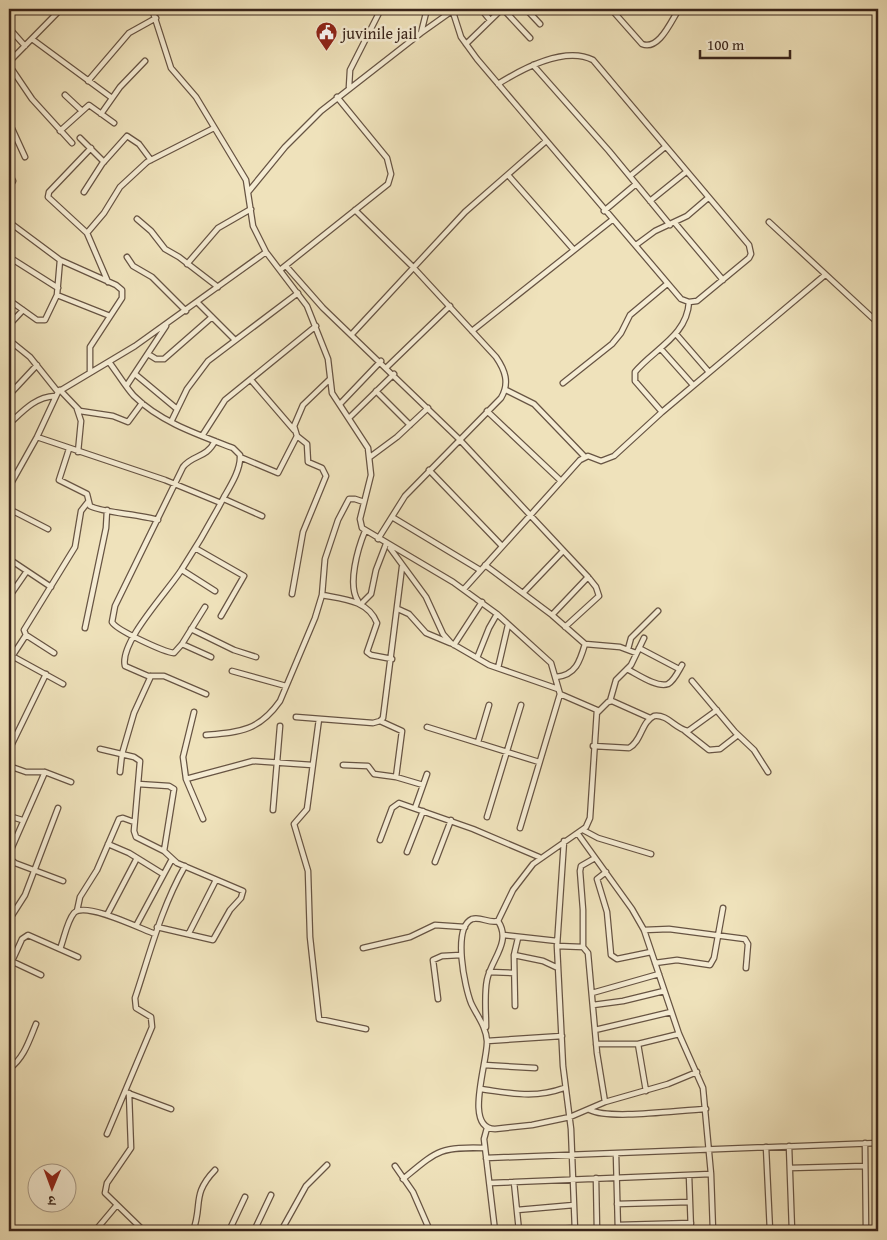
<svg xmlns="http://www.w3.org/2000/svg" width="887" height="1240" viewBox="0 0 887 1240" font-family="'Gentium Book Plus','Noto Serif Devanagari',serif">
<rect width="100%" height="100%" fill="#efe2bb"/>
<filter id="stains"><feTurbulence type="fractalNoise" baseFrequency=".004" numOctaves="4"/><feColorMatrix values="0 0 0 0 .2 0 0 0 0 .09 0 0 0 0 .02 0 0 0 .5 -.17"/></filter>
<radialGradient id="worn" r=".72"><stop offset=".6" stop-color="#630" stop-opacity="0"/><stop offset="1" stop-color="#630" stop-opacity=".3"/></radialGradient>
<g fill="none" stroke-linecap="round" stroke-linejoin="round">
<defs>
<path id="street" d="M152,9L171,68L196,97L246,180L253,226L266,252L307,306L328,359L332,393L368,448L371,475L360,519L362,528L453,582L497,614L551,663L560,694L597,710L590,818L586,827L533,864L513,890L498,921C489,924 481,916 472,919C452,928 465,988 471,1003C477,1016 486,1026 487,1041C488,1061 463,1129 495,1129L532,1125L570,1117L605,1102L668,1084L697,1072
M452,9L461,37L477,59L681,299L689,302L697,301L749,258L751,254L749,245L593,60C565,46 522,69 498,84
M481,9L490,20
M503,9L530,38
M526,9L540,24
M611,9L642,44C659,51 671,21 679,9
M752,9L755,11
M9,28L25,46
M421,33L452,11
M32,39L112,98
M466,44L502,9
M9,62L61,9
M9,65L32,99L72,143
M533,65L609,151L670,225
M88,81L129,33L156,18
M349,87L350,70L381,9
M65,95L81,110
M101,114L120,87L145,61
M9,122L25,157
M60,131L89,105L114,123
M80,138L104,162
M91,148L49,192L48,197L87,233L108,282
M9,173L13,181L9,188
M508,175L574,250
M630,176L665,147
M249,191L285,147L321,111L421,33L427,9
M84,192L102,164L127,136L139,144L151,160
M650,201L686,172
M355,210L413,267L496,357C505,370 510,383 501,398L405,496L378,539
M604,211L636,184
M137,219L151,231L165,249L179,257L218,287
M9,222L60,260L116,285L122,290V298L90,347V371
M769,222L878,323
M675,223L723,280
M87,233L104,213L120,187L147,162L214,128
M636,245L655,231L687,216L708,198
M9,257L58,288
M127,257L133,266L152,277L186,311
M187,264L218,228L251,209
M286,266L323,308L459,439L588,577L596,587L599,596L565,627
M280,270L388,184L391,174L387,158L337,97
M57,295L110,316
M9,300L37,320H45L57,295L60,260
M198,303L235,340
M9,325L23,310
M472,331L612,220
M352,334L465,212L546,141
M676,334L709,372
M9,340L30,357L58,392
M661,349L693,385
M148,354L156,359H164L212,317
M109,362C116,371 127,389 134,396C160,422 199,435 233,448L240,455C241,469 231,485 224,497C211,522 197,546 182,569C169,590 119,642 125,666L148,676H164L206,694
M387,367L450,306
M135,374L177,409
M251,380L294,430
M563,383L612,344L621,333L630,315L667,284
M127,385L166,326
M60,390L80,411L113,416L128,422L142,403
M506,390L534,404L584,456
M376,391L410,425
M9,395L37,365
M340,404L381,361
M77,409L81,421L78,452
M487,411L561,481
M662,412L635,381V372C654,349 687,336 689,302
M349,418L394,374
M171,422L187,389L208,361L298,293
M9,424C23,411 35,397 55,396
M202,436L225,400L316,326
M37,437L165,480L221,503
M69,449L59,480L87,494L90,506C103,513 140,514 158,520
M240,457L278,473L297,436
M370,457L397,437L428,408
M429,470L502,546
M9,487L37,437L58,392L135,346L266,252
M224,499L262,516
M9,509L48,529
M392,517L480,570
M195,548L244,576L221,616
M390,548L426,597L443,634L451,643L489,665L558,689
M9,559L51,587
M485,565L552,615L585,644L620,647L636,653
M182,570L215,591
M464,589L580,460L588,456L601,461L614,456L662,412L825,275
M523,593L563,551
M292,594L303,532L326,476L322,468L308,462L307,444L297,436L294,426L303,405L329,380
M322,595C343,599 368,600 377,623L367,652L371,655L392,659
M9,597L27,571
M358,601C347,585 358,548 365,531
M361,604L371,594L376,570L386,544
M205,607L182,644L174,653C164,652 116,630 112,622L115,606L183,467C193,454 206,459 215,441
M398,609L409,614L426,633L450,643
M552,615L588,577
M85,628L106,528L107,510
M191,629L234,650L256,657
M182,644L211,657
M454,645L482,602
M639,648L679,669
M628,649L631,638L658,611
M54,653L26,635L24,630L75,547L81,511L88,502
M12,656L63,684
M477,658L489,628L497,614
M9,661L26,635
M498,668L508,625
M627,669C637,674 657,688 668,684C674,681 679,670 682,665
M232,671L286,686
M556,677C576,675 580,661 585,644
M692,681L735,732L754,750L768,772
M610,701L616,680L631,665L644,638
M194,712L183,757L186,779L203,819
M597,713L608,702L612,701L650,718
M296,717L373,723L380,721L383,718L402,567
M319,719L307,809L294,824L308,871L310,937L319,1019L366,1029
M380,721L402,731L396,777
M427,727L539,762
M685,731L709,750L720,749L738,735
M206,735C240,732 259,731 280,701L315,618L322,595L325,559L338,520L349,499H355L364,502
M478,742L489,705
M593,746L629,748C642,741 641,722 654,716C668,714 675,729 688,731L717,710
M100,749L134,757L140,761L134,831L136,837L164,851L177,863L243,891L241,898L230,910L213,940L157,927
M9,750L46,674
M343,765L368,766L374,774L396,777L423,785
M9,766L26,772H45L71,782
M120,772L122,754L134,713L151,676
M186,779L253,761L312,765
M138,784L169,786L174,789L164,851
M415,808L427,774
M273,810L280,726
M9,816L22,820
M487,817L521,705
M520,828L560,694
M583,830L598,838L651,854
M578,834L632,909L644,930L679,1034L703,1088L711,1174L713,1231
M380,840L392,808L399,803L473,829L539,857
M564,841L557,946L563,1066L571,1129L575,1231
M108,844L129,853L163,874
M407,852L423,811
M9,854L45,772
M9,858L15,863L63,881
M435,862L451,820
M606,872L597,879L607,912L611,955L617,959L651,952
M77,911L80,897L97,870L119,819L123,818L134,822
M107,915L137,858
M9,920L25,895L58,808
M136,926L172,859
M644,930L669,929L745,939L748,944L746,968
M189,933L216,880
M504,935L557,941
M557,946L583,947L588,953L597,1053L605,1102
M583,947V910L580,871L581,866L595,858
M363,948L410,937L435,925L465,927
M60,949C64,939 67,921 74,913C85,901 141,929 155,934
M514,955L543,961L558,968
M9,960L41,975
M12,961L22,939L28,935L78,957
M655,963L677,960L710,965L714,958L723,908
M489,972L514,973
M592,993L659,974
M438,999L433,960L442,956L461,955
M593,1005L623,1001L664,991
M515,1006L514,955L518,938
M486,1027C486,1012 484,995 487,980C491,959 512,942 498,921
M595,1030L671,1012
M487,1041L562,1036
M596,1044H638L679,1034
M638,1044L646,1091
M484,1065L535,1068
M9,1069C24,1058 29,1041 36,1024
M480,1089C511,1093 534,1099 564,1088
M128,1093L171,1109
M129,1093L131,1148L107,1183L105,1193L144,1231
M590,1110C610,1120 679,1110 706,1109
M487,1128L484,1139L495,1231
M107,1134L152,1027L151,1017L136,1008L135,998C150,953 161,908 185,866
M865,1143L866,1231
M789,1146L792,1231
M766,1147L770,1231
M616,1154L618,1231
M486,1158L878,1143
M395,1166L413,1192L430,1231
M790,1168L865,1166
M689,1175L691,1231
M596,1178L597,1231
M403,1179C438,1150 439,1147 485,1148
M514,1182L519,1231
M491,1183L711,1174
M617,1204L690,1202
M517,1210L574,1205
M618,1225L691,1223
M95,1231L116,1206
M193,1231C203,1205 191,1195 215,1170
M229,1231L245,1197
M254,1231L271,1195
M281,1231L306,1186L327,1165
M519,1231L575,1228"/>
</defs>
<!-- street casing -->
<use href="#street" stroke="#675443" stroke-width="7"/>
<!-- street -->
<use href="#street" stroke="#f5ecd3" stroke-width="4.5"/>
</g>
<!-- icons -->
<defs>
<symbol id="civic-pin" viewBox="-11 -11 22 30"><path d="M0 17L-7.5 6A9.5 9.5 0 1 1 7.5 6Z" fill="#8f2418" stroke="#f5ecd3"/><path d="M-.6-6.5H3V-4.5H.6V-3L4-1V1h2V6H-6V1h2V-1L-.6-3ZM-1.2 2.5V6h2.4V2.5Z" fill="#fff"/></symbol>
</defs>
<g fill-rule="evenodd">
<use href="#civic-pin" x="314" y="20" width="25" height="34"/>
</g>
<g text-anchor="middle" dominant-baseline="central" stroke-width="5" stroke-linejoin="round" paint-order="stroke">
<!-- poi labels -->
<g font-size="16" fill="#3a251b" stroke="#f5ecd3" text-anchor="start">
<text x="342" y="33">juvinile jail</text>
</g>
</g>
<!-- margin -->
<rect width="887" height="1240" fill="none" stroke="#efe2bb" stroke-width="30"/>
<rect x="10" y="10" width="867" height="1220" fill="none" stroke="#3a251b" stroke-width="2.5"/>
<rect x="15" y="15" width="857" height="1210" fill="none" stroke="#3a251b"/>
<!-- north arrow -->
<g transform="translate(52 1188) rotate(181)"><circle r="24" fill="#f5ecd3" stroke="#aa9c89"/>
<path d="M0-4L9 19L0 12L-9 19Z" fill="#8f2418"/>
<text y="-8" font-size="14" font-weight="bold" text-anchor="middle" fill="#3a251b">उ</text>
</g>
<!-- scale -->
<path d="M700 50v8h90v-8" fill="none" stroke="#3a251b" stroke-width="2.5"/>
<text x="707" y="50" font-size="15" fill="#3a251b" stroke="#f5ecd3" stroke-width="4" paint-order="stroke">100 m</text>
<rect width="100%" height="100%" filter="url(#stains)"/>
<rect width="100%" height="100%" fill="url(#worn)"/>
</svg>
